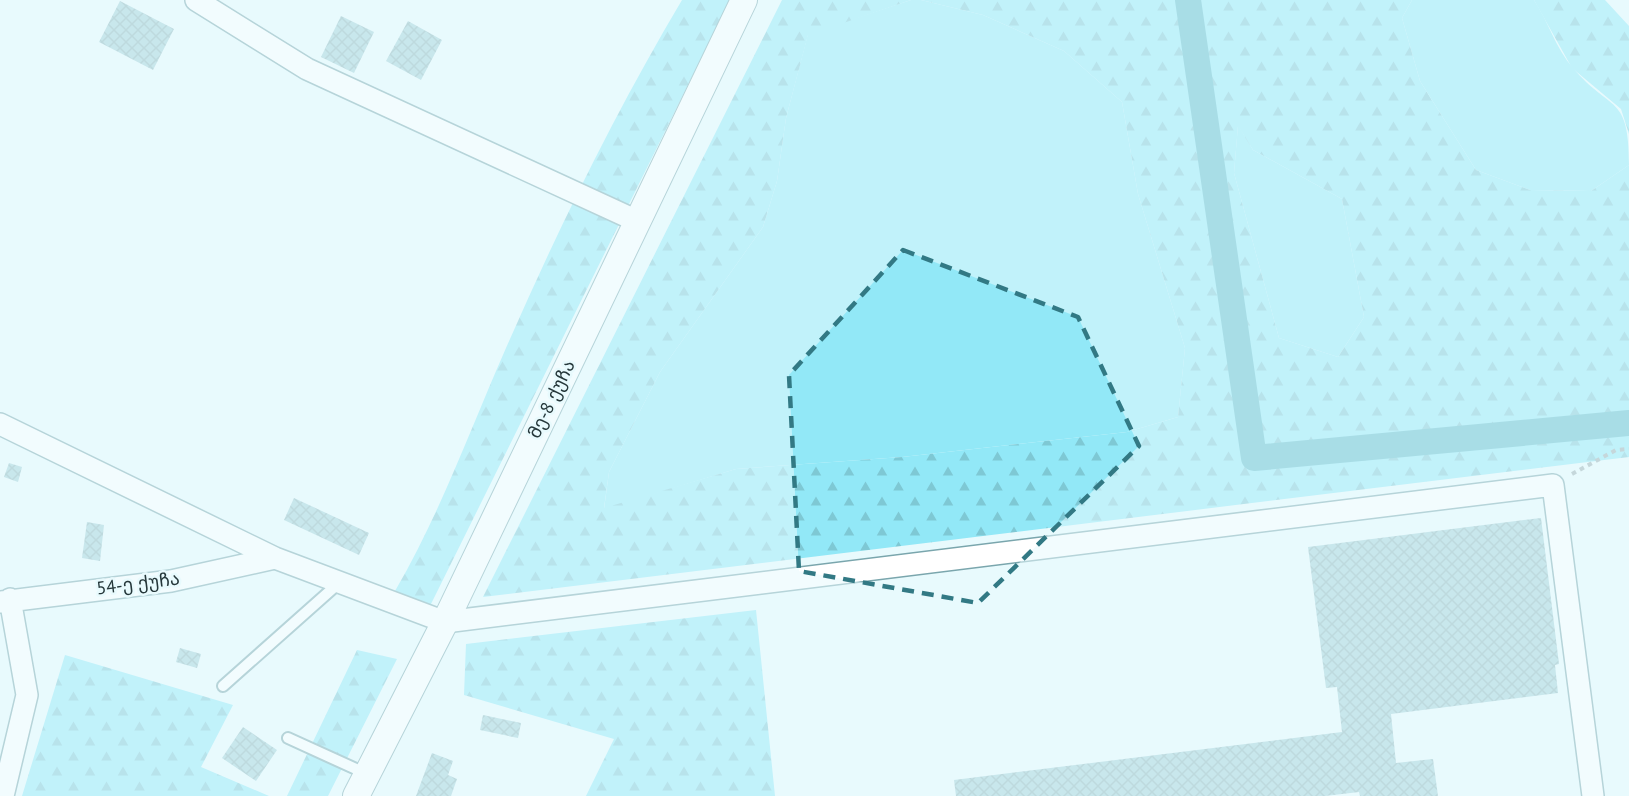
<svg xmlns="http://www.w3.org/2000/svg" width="1629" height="796" viewBox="0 0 1629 796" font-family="'PT Sans','Noto Sans Georgian',sans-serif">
<defs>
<pattern id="forest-firs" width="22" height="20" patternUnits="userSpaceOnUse" patternTransform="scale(1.5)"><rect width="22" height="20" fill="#92e8f7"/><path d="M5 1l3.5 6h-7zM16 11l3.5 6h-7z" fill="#7ec8d4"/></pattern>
<pattern id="building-cross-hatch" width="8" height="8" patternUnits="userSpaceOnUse" patternTransform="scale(1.5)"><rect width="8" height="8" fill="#a3d0d7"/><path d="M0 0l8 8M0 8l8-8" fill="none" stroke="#8cb3b9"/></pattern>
</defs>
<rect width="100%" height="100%" fill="#e8fafd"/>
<!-- grass -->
<path fill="#92e8f7" d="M911,0H921L983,15L1064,51L1122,102L1138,194L1185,348L1178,417L1127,432L902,457L736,469L604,509L609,472L660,372L763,227L777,181L786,118L808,34Z
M1412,0H1534C1548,21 1556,49 1573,68C1611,113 1629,93 1629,165L1591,191L1530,190L1476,170L1420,81L1402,18Z
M1238,125L1253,150L1342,199L1364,317L1338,357L1279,338L1234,173Z"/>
<!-- forest -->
<path fill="url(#forest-firs)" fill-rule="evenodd" d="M682,0H730L430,606L395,591C440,514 470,430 506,348C558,229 616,111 682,0Z
M782,0H911L808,35L786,118L777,181L763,227L660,372L609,472L604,508L736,469L902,457L1127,432L1178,417L1185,348L1138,194L1122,102L1064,51L983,15L921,0H1412L1402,18L1420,81L1476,170L1530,190L1591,191L1629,165V457L483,597ZM1238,126L1253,150L1342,199L1364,317L1338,357L1279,338L1234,173Z
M1534,0H1605L1629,26V134L1621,109L1572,68Z
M756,610L775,796H586L614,739L464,695L466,644Z
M357,650L397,659L328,796H287Z
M65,655L233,705L201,767L269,796H22Z"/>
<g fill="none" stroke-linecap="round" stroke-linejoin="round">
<!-- canal -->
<path stroke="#5cbbca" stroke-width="26" d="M1188,0L1254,458L1629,423"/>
</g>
<!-- building -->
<path fill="url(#building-cross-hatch)" d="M120,1L174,29L153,70L99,42Z
M341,16L374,32L354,73L321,57Z
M408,21L442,40L421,80L386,61Z
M9,463L22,467L18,482L4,477Z
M294,498L369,533L359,555L284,520Z
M1541,518L1559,664L1555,665L1558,693L1391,714L1396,763L1433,759L1438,796H1360L1359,792L1325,796H956L954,780L1342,732L1337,687L1326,688L1308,547Z
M87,522L104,525L100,561L82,558Z
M180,648L201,654L197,668L176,662Z
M483,715L521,723L518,738L480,730Z
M243,727L277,750L256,781L222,758Z
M432,753L453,761L448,775L457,779L451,796H416Z"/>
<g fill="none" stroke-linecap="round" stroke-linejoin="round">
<defs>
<path id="service" d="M223,686L340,582
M288,738L367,774"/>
<path id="minor" d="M196,0L307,69L637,221
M0,424L275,558L445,622L1553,485L1593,796
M0,602L171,581L275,558
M3,796L27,695L10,599"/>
<path id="tertiary" d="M356,796L445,622L744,0"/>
</defs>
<!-- service casing -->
<use href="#service" stroke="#7aa6ad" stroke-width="14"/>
<!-- minor casing -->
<use href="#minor" stroke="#7aa6ad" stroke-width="24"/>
<!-- tertiary casing -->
<use href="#tertiary" stroke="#7aa6ad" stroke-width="28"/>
<!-- path -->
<path stroke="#9caeb1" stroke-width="4" stroke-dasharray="4.5 4.5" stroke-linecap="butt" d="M1572,474L1616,450L1629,449"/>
<!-- service -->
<use href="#service" stroke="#fff" stroke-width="10"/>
<!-- minor -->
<use href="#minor" stroke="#fff" stroke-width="21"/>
<!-- tertiary -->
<use href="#tertiary" stroke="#fff" stroke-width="26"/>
</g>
<!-- marked area -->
<path d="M0 0H1629V796H0ZM903,250L1078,317L1139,446L978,603L799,571L789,375Z" fill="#e8fafd" fill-opacity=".55" fill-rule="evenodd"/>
<path fill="none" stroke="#327984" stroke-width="4.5" stroke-dasharray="12 8" stroke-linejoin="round" d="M903,250L1078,317L1139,446L978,603L799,571L789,375Z"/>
<g text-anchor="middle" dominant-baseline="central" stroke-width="5" stroke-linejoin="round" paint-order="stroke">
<!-- street labels -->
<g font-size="18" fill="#25373a" stroke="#e8fafd">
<text transform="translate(551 399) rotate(-64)">მე-8 ქუჩა</text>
<text transform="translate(138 583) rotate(-7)">54-ე ქუჩა</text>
</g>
</g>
</svg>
